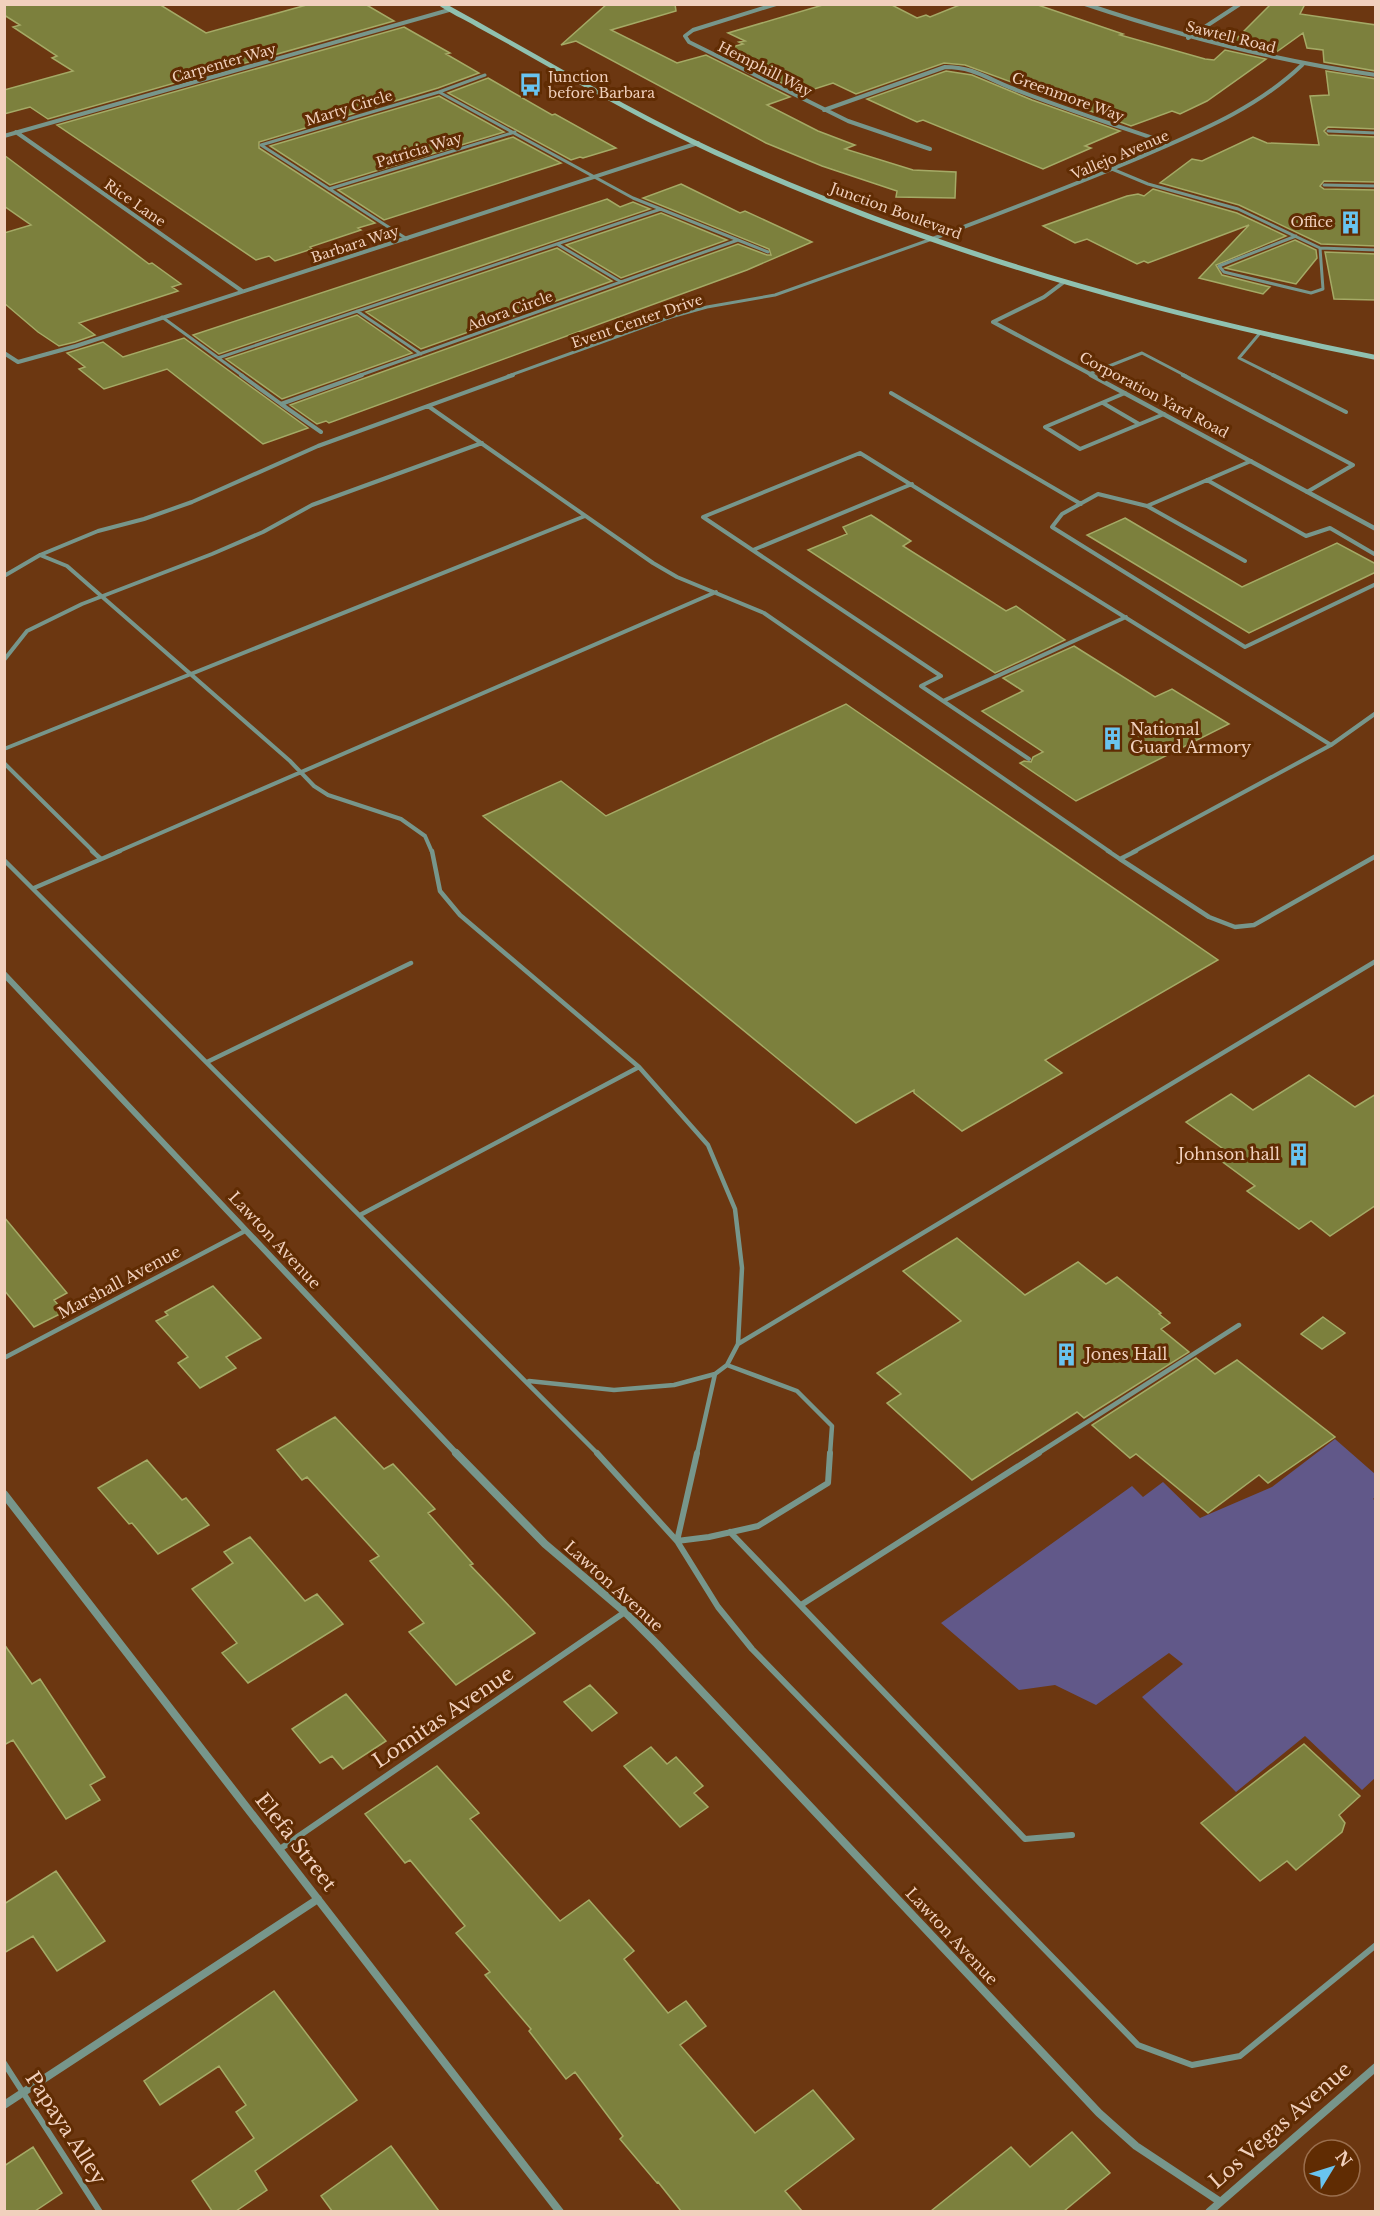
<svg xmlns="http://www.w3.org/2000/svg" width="1380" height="2216" viewBox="0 0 1380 2216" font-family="'Libre Baskerville',serif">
<rect width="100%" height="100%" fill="#6c3711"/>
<!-- green -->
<path fill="#615889" d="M1335,1439L1375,1474V1497L1373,1499L1376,1501V1777L1362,1790L1305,1736L1236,1792L1142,1697L1183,1664L1169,1653L1096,1705L1055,1685L1019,1690L941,1623L1132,1486L1143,1497L1163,1482L1200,1518L1272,1487Z"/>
<!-- building -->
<path fill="#7c803d" stroke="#a5aa66" stroke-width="1.5" d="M4,4H159L206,33L310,4H365L394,21L48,119L30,107L4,114V90L73,71L52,58L57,56L13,27L20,25L4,15Z
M607,4H675L676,11L611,30L677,63L706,55L790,97L767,105L818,131L855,145L845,149L913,170L956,172L955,198L896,197L897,191L822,166L766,143L576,41L561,45Z
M826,4H890L917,18L926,15L930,17L962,4H1035L1123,34L1120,35L1205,59L1214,60L1225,50L1266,59L1207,101L1180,114L1172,111L1131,126L965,65L944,63L856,94L833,83L802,93L717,51L743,44L739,42L745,41L728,33Z
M1271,4H1305L1300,14L1376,25V71L1324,62L1323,50L1307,48L1303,33L1275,53L1232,43Z
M404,27L450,53L446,54L479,73L438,88L259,142V148L375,223L358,228L361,230L310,247L312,249L275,261L269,256L256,260L57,125Z
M946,71L972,75L1032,100L1120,131L1085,146L1091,148L1043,169L923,120L917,122L867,99Z
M1326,71L1376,79V129L1328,127L1324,131L1328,135L1376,137V182L1324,181L1320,186L1324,189L1376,190V246L1321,244L1239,205L1160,183L1192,159L1202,161L1253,137L1267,143L1319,145L1310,96L1329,95Z
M488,78L552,115L555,114L616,148L583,158L580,157L571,160L448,93Z
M439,96L504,132L330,185L270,146Z
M513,137L561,163L384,220L338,190Z
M4,155L149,264L152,263L181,284L172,287L178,291L79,323L95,335L75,342L59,346L38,332L4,303V233L31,225L4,206Z
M681,184L740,213L745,211L812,242L747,270L329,423L326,421L317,424L290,405L738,244L767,255H771L769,249L643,198Z
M1153,189L1237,213L1286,236L1216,265L1222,275L1270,287L1263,294L1199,278L1249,225L1148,263L1144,261L1137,264L1087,239L1075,243L1043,226L1127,196L1138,194L1144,196Z
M607,199L620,207L633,202L650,209L219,354L193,335Z
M661,213L727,240L621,278L566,245Z
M1295,240L1316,250L1317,258L1296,284L1225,268Z
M557,248L612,281L421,349L366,312Z
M1325,252L1376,254V300L1334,299Z
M357,315L412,353L282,399L226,359Z
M184,338L239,378L308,428L263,444L167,369L104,389L79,369L85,367L67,353L103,342L123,357Z
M871,515L911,541L903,546L1006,611L1016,606L1065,640L995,673L808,550L847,534L843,527Z
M1125,518L1242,587L1337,543L1376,564V572L1249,633L1087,535Z
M1074,646L1155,697L1172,689L1229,724L1076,801L1020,763L1024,761L1031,762L1033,757L1043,752L982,711L1023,691L1003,678Z
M846,704L1218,960L1045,1060L1062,1073L962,1131L914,1093V1090L856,1123L483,816L561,781L606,816Z
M1309,1075L1355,1107L1376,1094V1205L1330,1236L1311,1221L1299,1229L1247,1191L1255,1186L1216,1157L1226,1151L1186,1122L1231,1094L1253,1110Z
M4,1217L67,1293L54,1300L64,1312L34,1327L4,1290Z
M957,1238L1025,1295L1078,1262L1106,1284L1117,1277L1161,1313L1159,1314L1170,1323L1161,1329L1189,1352L1084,1418L1077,1412L972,1480L887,1403L901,1394L877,1373L961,1321L903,1271Z
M213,1286L261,1338L226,1357L236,1368L200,1388L178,1363L188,1357L156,1321L168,1315L165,1312Z
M1323,1317L1345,1333L1322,1349L1301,1334Z
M1196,1358L1215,1374L1237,1360L1335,1437L1268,1483L1259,1475L1208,1513L1136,1454L1130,1458L1092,1425Z
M335,1417L384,1469L393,1464L435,1509L428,1513L473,1564L470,1565L535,1633L456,1685L409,1632L424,1623L370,1561L379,1556L307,1477L302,1480L277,1450Z
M147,1460L182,1500L186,1498L209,1525L158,1554L132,1523L129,1524L98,1488Z
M250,1537L305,1601L317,1594L343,1624L248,1683L222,1653L237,1643L192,1589L233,1563L224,1552Z
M4,1644L32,1684L40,1679L105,1777L90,1785L100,1800L66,1819L13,1740L4,1745Z
M590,1685L617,1713L592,1731L564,1702Z
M346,1694L386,1741L343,1769L332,1756L320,1763L292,1729Z
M1304,1744L1360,1796L1339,1815L1345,1823L1342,1832L1296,1870L1287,1861L1260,1881L1201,1823Z
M651,1747L667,1764L676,1757L703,1786L694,1793L708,1807L680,1827L624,1766Z
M437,1766L479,1813L470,1819L560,1921L589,1900L634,1951L624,1959L668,2013L686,2001L706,2026L680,2045L755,2133L813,2090L854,2139L785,2191L802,2211H681L658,2182L657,2183L620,2139L623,2136L575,2072L566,2079L529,2031L531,2029L485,1975L490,1972L456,1933L465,1926L410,1860L405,1863L365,1814Z
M56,1871L105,1941L57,1971L33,1936L4,1953V1904Z
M274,1991L357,2100L255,2171L267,2190L236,2211H212L192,2181L254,2138L236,2112L246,2105L219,2066L160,2105L144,2081Z
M1072,2132L1110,2173L1064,2211H931L1011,2147L1030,2167Z
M391,2146L439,2211H332L321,2196Z
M33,2147L62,2193L35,2211H4V2166Z"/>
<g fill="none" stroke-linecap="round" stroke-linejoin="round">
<!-- lane-far3 -->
<path stroke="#77968b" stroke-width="3" d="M439,92L485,75
M1328,131L1376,133
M1112,169L1148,184L1238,209L1320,248L1376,250
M1324,185L1376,186
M329,189L515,132
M1296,236L1219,266L1224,272L1311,293L1323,289L1320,248
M738,240L768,252
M557,244L621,282
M357,311L421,354
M162,317L243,376
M1260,333L1239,358L1275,376
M218,358L661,209
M1089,374L1142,353L1186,376
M358,376L738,240L633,198L439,92L261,145L407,239
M508,376L671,317L707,307L775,295L932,239"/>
<!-- lane-far2 -->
<path stroke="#77968b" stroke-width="4" d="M241,375L281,404L362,375
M1183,375L1353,465L1307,492
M1273,375L1346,412
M891,393L1081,504
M1125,393L1045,427L1080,449L1164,414
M1103,403L1139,424
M281,404L321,432
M428,406L653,563L677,577L764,613L1110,852
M1207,480L1306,536L1330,528L1376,555
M1147,506L1098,494L1062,514L1052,527L1245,647L1376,584
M753,550L912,484
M40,555L67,566L290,761L314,786L328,795L401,819L425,836L432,852
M1245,561L1147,506L1251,461
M4,576L40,555L98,531L144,519L192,502L318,446L513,375
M4,660L27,631L82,604L212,554L263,532L312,505L482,443
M943,701L1126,617
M4,749L585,516
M1029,759L921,686L941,676L703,517L860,453L1331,745L1376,713
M4,763L94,852
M117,852L716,592
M1133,852L1331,745"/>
<!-- lane-far1 -->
<path stroke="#77968b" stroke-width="4.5" d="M92,851L101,859
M432,851L440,891L460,915L639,1067L708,1145L735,1209L742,1268L738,1344L727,1365L715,1374L674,1385L614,1390L529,1381
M1108,851L1120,859L1136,851
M1120,859L1209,917L1235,927L1254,925L1376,856
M4,860L598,1454
M34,888L120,851
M207,1062L411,963
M360,1215L639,1067
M738,1344L1376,961
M4,1358L245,1231
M727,1365L797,1391L832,1426L830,1454
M697,1454L715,1374
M1037,1454L1239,1325"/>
<!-- lane -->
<path stroke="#77968b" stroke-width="6" d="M597,1453L677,1541L718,1607L752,1649L1138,2045L1192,2065L1240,2056L1376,1945
M730,1532L1025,1839L1072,1835
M677,1541L709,1537L758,1526L828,1483L830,1453
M677,1541L697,1453
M801,1605L1039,1453
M280,1849L625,1612
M4,2063L100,2212"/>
<!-- street-far3 -->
<path stroke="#77968b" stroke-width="4" d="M776,4L693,30L685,36L689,42L848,121L930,149
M1085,4C1180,36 1276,61 1376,75
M1188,38L1240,4
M824,110L945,67C975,67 987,79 1014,89C1065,109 1118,126 1170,144
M16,132L242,291
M4,136L449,10
M932,239C1001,213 1069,187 1136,159C1195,133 1255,110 1302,65
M1064,282L1044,297L993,322L1094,376
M4,353L18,362L76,346L698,143"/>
<!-- street-far2 -->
<path stroke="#77968b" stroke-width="4.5" d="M1091,375L1376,529"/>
<!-- street-far1 -->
<path stroke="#77968b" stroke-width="6" d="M4,974L457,1454"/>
<!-- street -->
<path stroke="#77968b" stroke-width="8" d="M456,1453L545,1544L625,1612L657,1644L1099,2113L1136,2146L1219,2201
M4,1494L560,2212
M4,2105L318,1899
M1209,2212L1376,2067"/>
<!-- secondary -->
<path fill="#90c1b0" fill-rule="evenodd" d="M437,4H446C544,58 640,117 743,162C946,252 1158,311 1376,355V360C1156,316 941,256 737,165C676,138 618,106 561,74C533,58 505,42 477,27C464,19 449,13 437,4Z"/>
</g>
<!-- icons -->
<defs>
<symbol id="bus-bare" viewBox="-9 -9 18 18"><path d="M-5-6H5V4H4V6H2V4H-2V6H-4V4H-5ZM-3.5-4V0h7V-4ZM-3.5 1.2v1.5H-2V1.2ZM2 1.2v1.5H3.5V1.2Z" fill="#69c4f0" stroke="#602c03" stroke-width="2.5" paint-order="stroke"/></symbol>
<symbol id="building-bare" viewBox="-9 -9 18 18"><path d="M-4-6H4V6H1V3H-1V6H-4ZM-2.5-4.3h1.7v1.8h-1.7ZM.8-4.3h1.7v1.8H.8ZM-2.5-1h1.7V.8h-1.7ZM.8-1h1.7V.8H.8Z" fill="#69c4f0" stroke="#602c03" stroke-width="2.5" paint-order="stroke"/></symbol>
</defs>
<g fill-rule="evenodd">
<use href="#bus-bare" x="514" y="68" width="33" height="33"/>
<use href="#building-bare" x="1334" y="206" width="33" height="33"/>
<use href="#building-bare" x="1096" y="722" width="33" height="33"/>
<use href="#building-bare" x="1282" y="1138" width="33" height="33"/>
<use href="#building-bare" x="1050" y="1338" width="33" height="33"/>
</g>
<g text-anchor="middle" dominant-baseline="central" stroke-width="6" stroke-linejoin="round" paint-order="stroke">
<!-- far-street labels -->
<g font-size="14" fill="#f1d0bd" stroke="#602c03">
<text transform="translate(1231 37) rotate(14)">Sawtell Road</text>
<text transform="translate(224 63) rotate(-16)">Carpenter Way</text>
<text transform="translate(765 69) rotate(27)">Hemphill Way</text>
<text transform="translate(1068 97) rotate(20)">Greenmore Way</text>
<text transform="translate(349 108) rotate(-17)">Marty Circle</text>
<text transform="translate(419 150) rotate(-17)">Patricia Way</text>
<text transform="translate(1120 155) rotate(-23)">Vallejo Avenue</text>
<text transform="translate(135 203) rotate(35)">Rice Lane</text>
<text transform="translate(896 211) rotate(20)">Junction Boulevard</text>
<text transform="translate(355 244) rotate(-18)">Barbara Way</text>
<text transform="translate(510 311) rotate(-20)">Adora Circle</text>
<text transform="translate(637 321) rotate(-19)">Event Center Drive</text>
<text transform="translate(1154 395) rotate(28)">Corporation Yard Road</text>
</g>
<!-- far-poi labels -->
<g font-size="14" fill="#f1d0bd" stroke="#602c03" text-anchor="start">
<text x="548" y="77">Junction<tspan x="548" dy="16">before Barbara</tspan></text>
<text x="1333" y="222" text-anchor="end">Office</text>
</g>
<!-- poi labels -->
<g font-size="16" fill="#f1d0bd" stroke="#602c03" text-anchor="start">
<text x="1130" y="729">National<tspan x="1130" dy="18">Guard Armory</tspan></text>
<text x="1280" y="1154" text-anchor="end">Johnson hall</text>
<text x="1085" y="1354">Jones Hall</text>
</g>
<!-- street labels -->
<g font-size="16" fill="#f1d0bd" stroke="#602c03">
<text transform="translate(275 1240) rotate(47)">Lawton Avenue</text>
<text transform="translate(119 1282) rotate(-28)">Marshall Avenue</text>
<text transform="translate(614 1586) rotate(42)">Lawton Avenue</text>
<text transform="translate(952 1936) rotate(47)">Lawton Avenue</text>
</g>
<!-- near-street labels -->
<g font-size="20" fill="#f1d0bd" stroke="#602c03">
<text transform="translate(443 1717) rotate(-34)">Lomitas Avenue</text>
<text transform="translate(296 1842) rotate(52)">Elefa Street</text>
<text transform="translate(1280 2125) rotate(-41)">Los Vegas Avenue</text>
<text transform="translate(66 2128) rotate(57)">Papaya Alley</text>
</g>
</g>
<!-- border -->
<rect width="1380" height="2216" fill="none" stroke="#f1d0bd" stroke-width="12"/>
<!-- north arrow -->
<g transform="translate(1332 2168) rotate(52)"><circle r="28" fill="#602c03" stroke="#9a6e4d" stroke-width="1.5"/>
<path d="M0-4.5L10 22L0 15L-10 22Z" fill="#69c4f0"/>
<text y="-9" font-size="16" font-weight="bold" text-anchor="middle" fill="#f1d0bd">N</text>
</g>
</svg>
